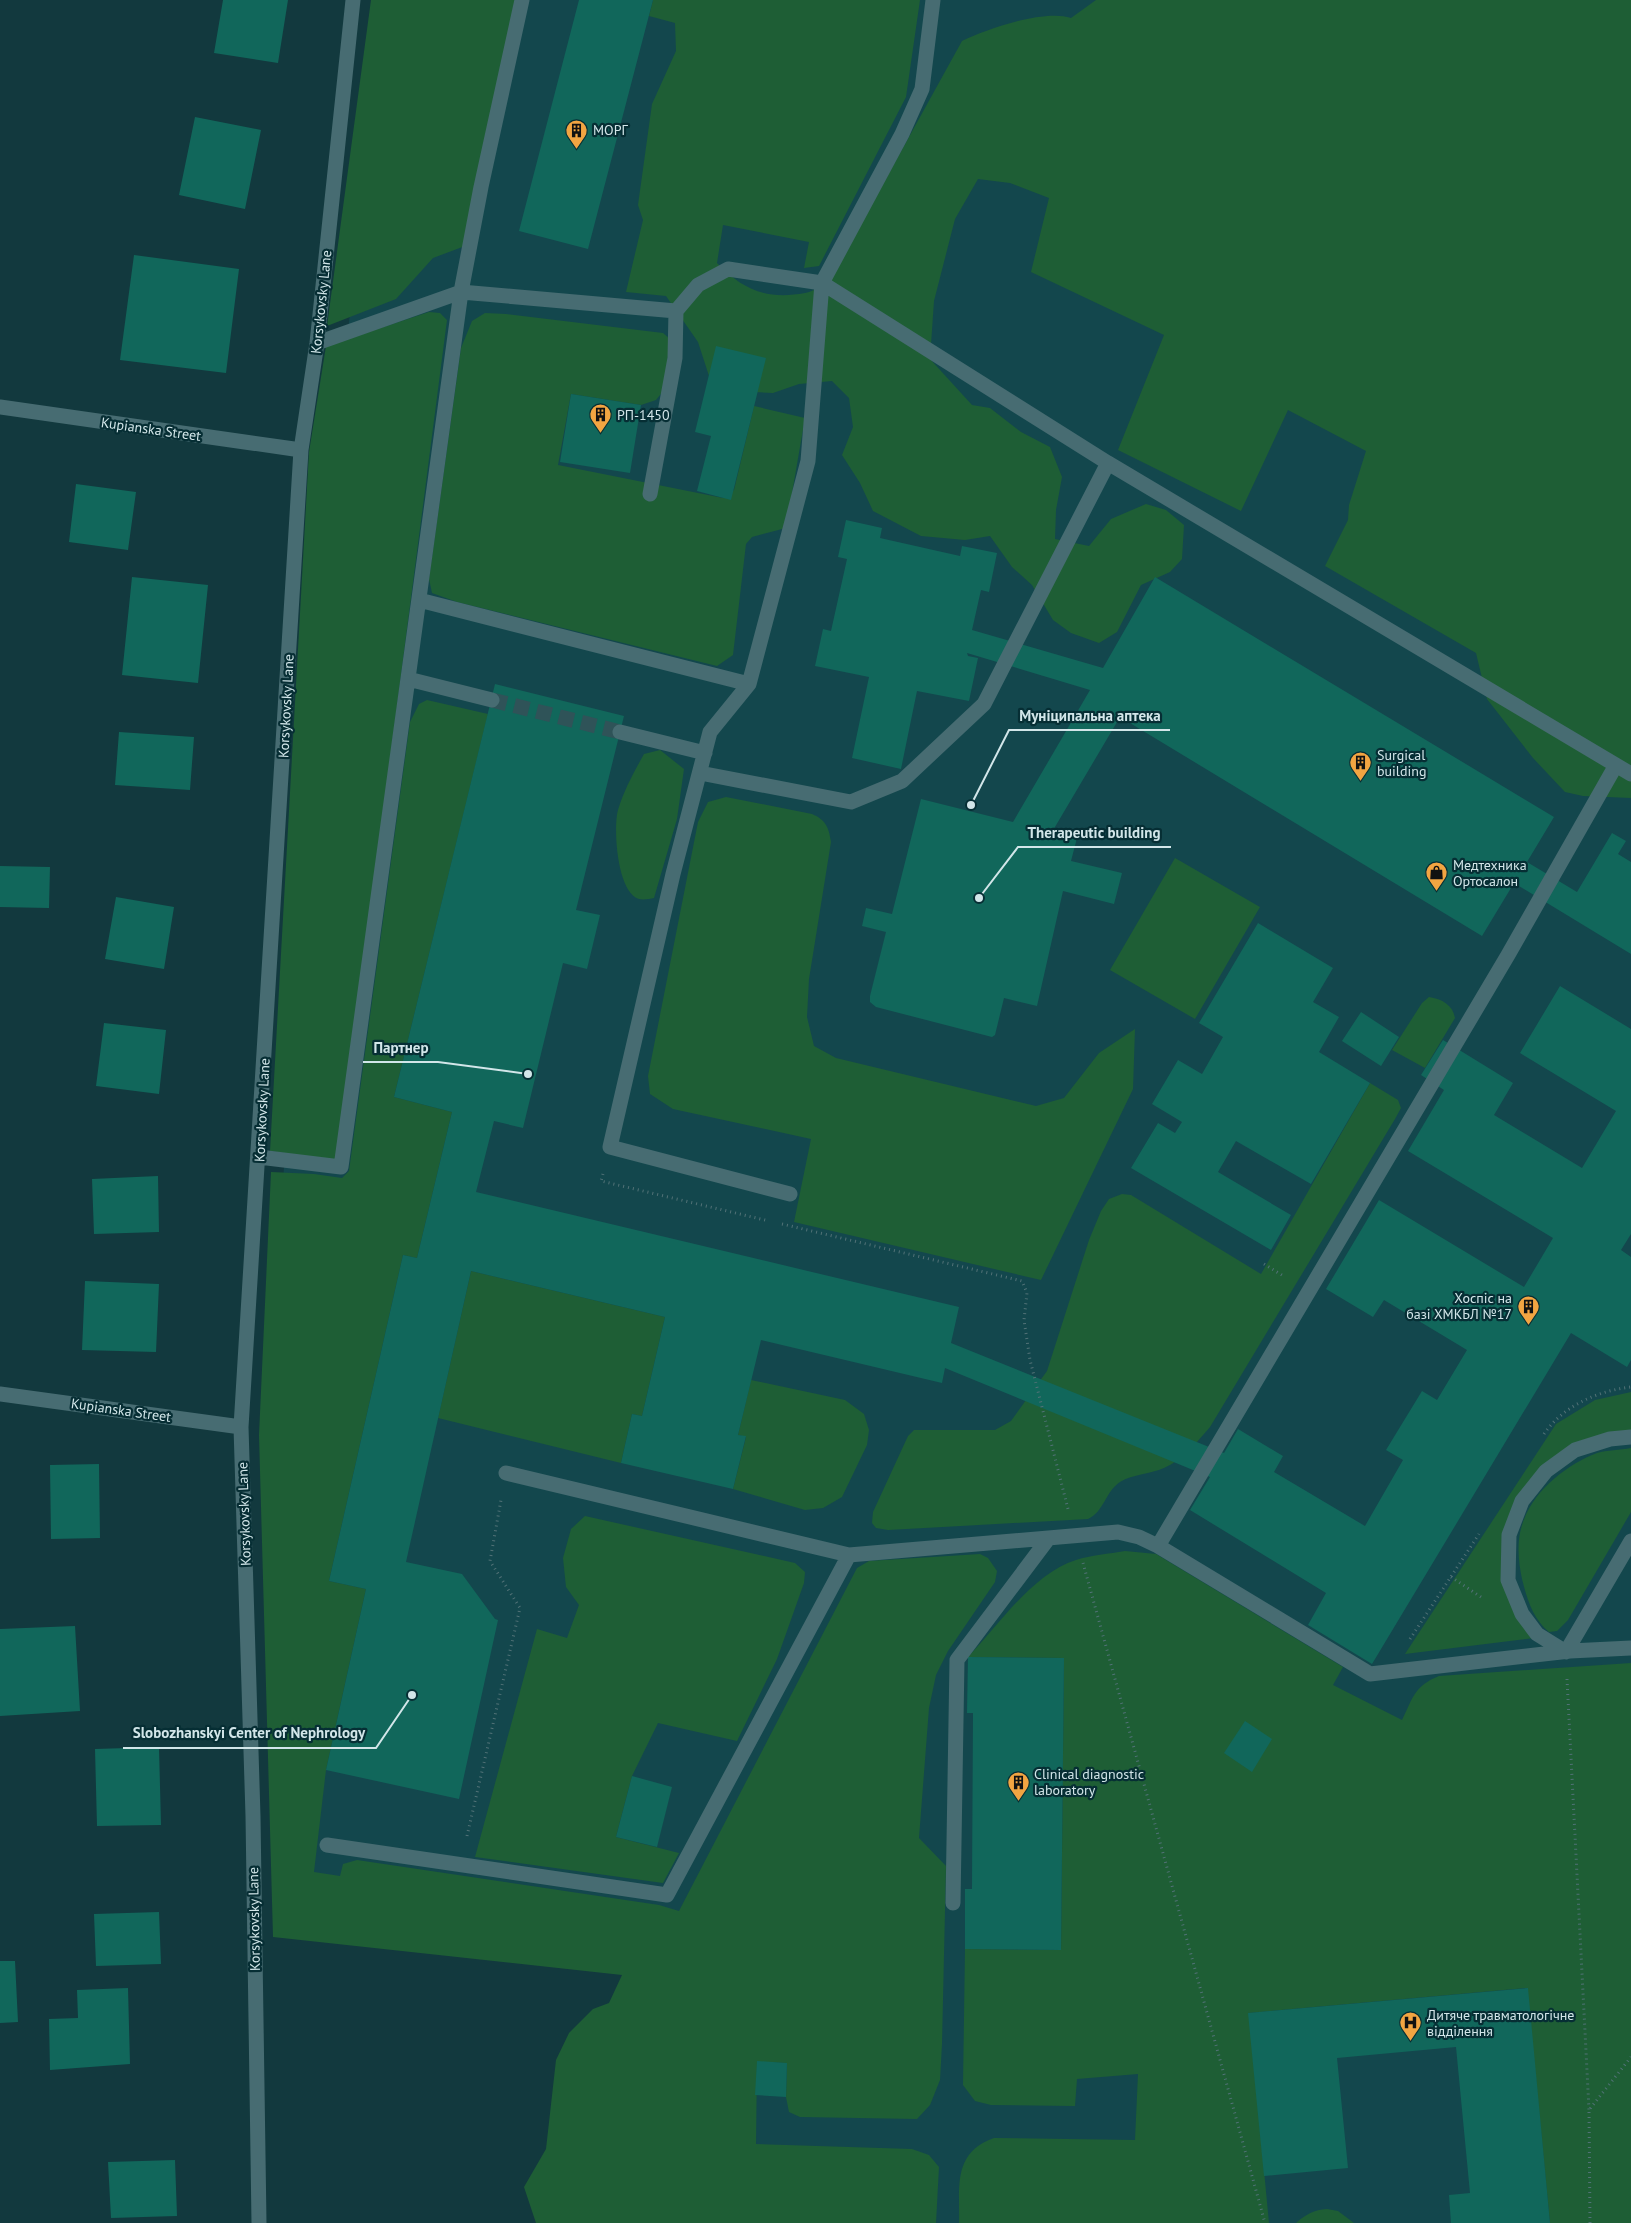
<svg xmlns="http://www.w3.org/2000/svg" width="1631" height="2223" viewBox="0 0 1631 2223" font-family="'PT Sans',sans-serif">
<rect width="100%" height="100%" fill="#12393e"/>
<!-- built -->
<path fill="#13474d" d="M393,0H1631V2223H665L664,1979L280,1934L265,1436L338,402Z"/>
<!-- green -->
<path fill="#1e5e35" d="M371,0H517L465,246L433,258L396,299L327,326Z
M653,0H920L906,97L819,266L804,268L809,242L723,225L717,263C743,290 767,300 805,293C814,292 823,284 830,280L962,41C987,29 1044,9 1071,18L1096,0H1631V798L1583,796L1565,792L1533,758L1487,699L1476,653L1325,566L1348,520L1349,505L1366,451L1288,410L1241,511L1118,450L1164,335L1031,272L1049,198L1010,183L978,179L955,219L934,301L930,359L972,405L990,408L1021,432L1050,447L1062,477L1056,510L1055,539L1089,546L1111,519L1146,504L1166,510L1184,525L1182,559L1170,572L1141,585L1117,632L1099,643L1071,633L1053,620L1032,585L1012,567L990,536L965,540L921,536L873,511L860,483L842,455L853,427L849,398L832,381L799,384L773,393L735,391L709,376L698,342L666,296L626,292L643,220L638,205L652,104L676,51L675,23L649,16Z
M429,312L440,313L447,320L338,1161L270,1151L309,452L326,346Z
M485,313L506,314L663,333L670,339L664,390L656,400L641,405L571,394L558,465L723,498L734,490L754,406L805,418L786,528L752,537L746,544L733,655L717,666L457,602L432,593L429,579L461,348L472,321Z
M427,700L488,714L394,1097L452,1112L417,1258L403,1255L329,1581L366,1589L326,1770L314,1872L340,1876L343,1864L357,1860L659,1905L679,1911L857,1568L869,1561L980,1554L988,1558L997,1571L995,1582L948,1651L936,1675L929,1708L919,1838L946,1866L942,2044L940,2080L930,2105L917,2119L800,2117L789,2112L786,2097L787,2063L757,2062L756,2144L912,2149L929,2155L939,2167L936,2223H536L524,2187L546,2149L556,2060L569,2033L593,2009L609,2003L622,1975L273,1937L259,1435L271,1172L314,1174L342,1178L349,1171L410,722L419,704Z
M660,750L684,769L677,819L654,898C650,899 643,900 639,899C617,893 613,828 618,810C624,790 634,772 644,754Z
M726,797L812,814C826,820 829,828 831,842L809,979L807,1017L814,1046L836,1058L1036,1106L1064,1098L1099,1053L1135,1029L1133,1089L1041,1280L794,1222L811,1139L673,1109L650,1094L648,1076L698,822L708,802Z
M1175,858L1260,907L1195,1019L1110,970Z
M1429,997C1442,999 1453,1005 1455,1018L1425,1068L1392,1050L1422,1003Z
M1370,1083L1398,1100L1401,1108L1395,1119L1210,1427C1197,1442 1183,1460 1164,1468C1151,1474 1133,1474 1120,1482C1105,1492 1104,1512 1088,1519L888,1530L876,1528L872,1523L873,1512L908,1436L914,1430H995L1011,1421L1047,1371L1089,1240L1101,1211L1109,1199L1122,1194L1131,1195L1261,1274Z
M471,1271L665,1317L642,1416L632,1414L621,1463L438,1418Z
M751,1380L845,1400L864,1414L869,1430L867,1445L842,1497L823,1508L805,1510L733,1489L746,1437L738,1435Z
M1631,1392V1431L1601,1437L1524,1493L1503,1580L1534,1638L1405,1654L1556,1424L1595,1400Z
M1631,1448V1512L1568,1620L1557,1631L1549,1632C1533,1619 1527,1599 1522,1579C1519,1564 1517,1549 1520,1533C1527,1496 1563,1466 1597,1453C1607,1450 1620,1450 1631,1448Z
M585,1516L795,1563L805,1572L804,1583L777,1659L737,1741L658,1723L632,1776L616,1837L679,1853L663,1883L475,1857L537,1629L567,1638L579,1605L566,1587L563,1558L571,1529Z
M1125,1551L1156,1554L1343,1667L1333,1685L1402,1720C1413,1698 1414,1686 1439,1676L1631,1663V2223H1550L1527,1988L1249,2013L1269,2223H959C960,2187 952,2153 994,2138L1135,2140L1138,2074L1077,2079L1075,2106L991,2105L975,2101L963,2085L965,1949L1061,1950L1064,1658L968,1657C999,1625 1032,1574 1076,1560C1091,1555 1109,1554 1125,1551Z
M1327,2209L1338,2211L1354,2223H1296C1306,2214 1314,2210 1327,2209Z"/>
<!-- building -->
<path fill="#11675b" d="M223,0H288L278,63L214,53Z
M579,0H653L588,249L519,231Z
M195,117L261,130L245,209L179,195Z
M134,255L239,269L226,373L120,360Z
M716,346L766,358L731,500L697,491L711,436L695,432Z
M571,394L641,405L630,473L560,462Z
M76,484L136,492L128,550L69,542Z
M846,520L882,528L880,538L960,556L962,546L997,553L989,592L981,590L972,630L1103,668L1155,577L1554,817L1527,862L1577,892L1612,833L1626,841L1618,854L1631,862V954L1514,883L1482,936L1120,717L1052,832L1077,838L1071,861L1122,873L1114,904L1063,891L1037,1006L1004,998L995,1035L992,1037L876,1007L870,1002V996L886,932L862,926L866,908L892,914L921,799L1013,822L1090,690L967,653L968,656L978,658L969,701L917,691L901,769L852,758L869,677L815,666L823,629L831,631L847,559L838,557Z
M132,577L208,585L198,683L122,675Z
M495,684L624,716L576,910L600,915L587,969L563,963L523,1128L494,1121L476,1192L959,1307L951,1343L1224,1453L1238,1429L1283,1456L1274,1472L1365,1526L1403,1460L1386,1450L1422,1391L1437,1400L1467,1350L1384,1300L1373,1317L1326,1289L1379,1200L1524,1287L1553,1238L1408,1151L1444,1090L1421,1075L1443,1040L1513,1083L1494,1115L1582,1168L1616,1111L1520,1053L1560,986L1631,1029V1234L1621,1250L1631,1257V1360L1627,1367L1571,1333L1372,1664L1308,1625L1326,1593L1190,1510L1210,1477L945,1368L942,1383L761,1340L738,1435L746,1436L733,1489L621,1463L632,1414L642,1416L665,1317L471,1271L406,1562L462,1574L495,1619L498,1620L459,1799L326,1770L366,1589L329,1581L403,1255L417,1258L452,1112L394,1097Z
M119,732L194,737L190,790L115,785Z
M0,866L50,867L49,908L0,907Z
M116,897L174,907L164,969L105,959Z
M1258,923L1333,968L1313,1002L1339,1017L1319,1052L1370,1083L1311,1184L1236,1141L1218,1172L1291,1215L1271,1250L1131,1168L1158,1123L1175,1133L1182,1122L1152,1104L1178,1060L1202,1074L1223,1037L1199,1023Z
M1361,1012L1399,1037L1381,1066L1342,1041Z
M104,1023L166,1030L159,1094L96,1086Z
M158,1176L159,1232L94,1234L92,1179Z
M85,1281L159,1284L156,1352L82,1350Z
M99,1464L100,1538L51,1539L50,1465Z
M75,1626L80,1711L0,1716V1629Z
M968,1657L1064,1658L1061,1950L965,1949V1889H972L973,1713H967Z
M1245,1721L1272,1739L1252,1772L1224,1753Z
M159,1747L161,1825L97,1826L95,1749Z
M632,1776L672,1787L657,1847L616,1837Z
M159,1912L161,1964L96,1966L94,1914Z
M0,1961H15L18,2022L0,2023Z
M128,1988L130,2064L50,2070L49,2019L78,2018L77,1990Z
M1528,1988L1550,2223H1451L1449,2195L1470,2193L1456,2047L1337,2058L1348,2168L1264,2176L1248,2013Z
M757,2061L787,2063L786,2097L755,2095Z
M175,2160L177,2216L111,2218L108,2162Z"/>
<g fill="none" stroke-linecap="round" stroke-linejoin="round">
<!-- minor-tunnel -->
<path stroke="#2f5358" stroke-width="15" stroke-dasharray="15 8" stroke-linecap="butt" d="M492,700L620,732"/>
<!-- path -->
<path stroke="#527277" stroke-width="3" stroke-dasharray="1 4" stroke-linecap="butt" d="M603,1174L601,1181L769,1221
M782,1224L1022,1281L1027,1293L1024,1320L1030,1360L1068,1509
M1264,1264L1285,1277
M1544,1434C1563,1406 1597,1391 1631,1387
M1083,1563L1265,2223
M1451,1577L1484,1599
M1410,1639L1479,1534
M1567,1679L1589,2110
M467,1836L520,1608L490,1561L501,1500
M1590,2223L1589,2110L1631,2057"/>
<!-- minor -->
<path stroke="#476c72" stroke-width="15" d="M317,343L461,292L676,311L698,285L728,269L822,283L1108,463L1631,774
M0,407L301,450
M650,494L675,358L676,311
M419,600L749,684
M408,679L492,700
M620,732L705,753
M700,773L851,802L902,781L984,704L1108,463
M259,1157L341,1167L461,292L481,187L522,0
M790,1194L610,1147L673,874L710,732L749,684L808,461L822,283L902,134L922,89L933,0
M0,1394L241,1427
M1631,1437L1610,1439L1575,1450L1546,1471L1522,1501L1509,1535L1508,1580L1522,1614L1537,1634L1566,1652L1631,1541
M506,1473L849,1555L1118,1532L1139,1537L1158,1546L1370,1674L1570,1651L1631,1648
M1158,1546L1508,955L1616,765
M327,1845L667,1895L849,1555
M953,1903L957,1660L1048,1539
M259,2223L253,1816L241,1427L301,450L317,343L353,0"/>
</g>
<!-- icons -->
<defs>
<symbol id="building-pin" viewBox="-11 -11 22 30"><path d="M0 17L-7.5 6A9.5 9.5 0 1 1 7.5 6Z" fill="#f2a542" stroke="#062e34"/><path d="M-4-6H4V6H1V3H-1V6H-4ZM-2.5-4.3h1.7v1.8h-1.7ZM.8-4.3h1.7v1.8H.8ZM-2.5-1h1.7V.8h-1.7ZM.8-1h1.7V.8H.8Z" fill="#111"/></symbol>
<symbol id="shop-pin" viewBox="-11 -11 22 30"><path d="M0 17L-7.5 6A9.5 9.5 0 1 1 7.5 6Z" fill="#f2a542" stroke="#062e34"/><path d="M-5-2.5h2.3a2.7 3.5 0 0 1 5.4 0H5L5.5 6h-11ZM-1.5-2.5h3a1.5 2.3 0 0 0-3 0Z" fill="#111"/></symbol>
<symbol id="hospital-pin" viewBox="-11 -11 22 30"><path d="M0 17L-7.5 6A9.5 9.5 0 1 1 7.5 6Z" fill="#f2a542" stroke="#062e34"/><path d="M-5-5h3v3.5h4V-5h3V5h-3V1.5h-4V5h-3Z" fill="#111"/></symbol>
</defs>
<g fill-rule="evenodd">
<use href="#building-pin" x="564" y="118" width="25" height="34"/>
<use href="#building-pin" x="588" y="402" width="25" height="34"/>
<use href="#building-pin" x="1348" y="750" width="25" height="34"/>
<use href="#shop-pin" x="1424" y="860" width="25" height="34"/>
<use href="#building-pin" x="1516" y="1294" width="25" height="34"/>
<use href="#building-pin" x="1006" y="1770" width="25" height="34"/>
<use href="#hospital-pin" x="1398" y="2010" width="25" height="34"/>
</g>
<g text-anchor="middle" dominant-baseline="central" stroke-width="4.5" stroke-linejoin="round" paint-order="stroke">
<!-- poi labels -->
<g font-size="14" fill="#d2e6e9" stroke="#062e34" text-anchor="start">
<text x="593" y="130">МОРГ</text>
<text x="617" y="415">РП-1450</text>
<text x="1377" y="755">Surgical<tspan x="1377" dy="16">building</tspan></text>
<text x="1453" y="865">Медтехника<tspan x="1453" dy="16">Ортосалон</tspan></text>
<text x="1512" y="1298" text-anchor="end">Хоспіс на<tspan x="1512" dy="16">базі ХМКБЛ №17</tspan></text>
<text x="1034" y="1774">Clinical diagnostic<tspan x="1034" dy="16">laboratory</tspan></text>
<text x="1427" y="2015">Дитяче травматологічне<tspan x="1427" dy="16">відділення</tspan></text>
</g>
<!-- street labels -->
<g font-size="14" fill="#d2e6e9" stroke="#062e34">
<text transform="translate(321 302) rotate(-84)">Korsykovsky Lane</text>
<text transform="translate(151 429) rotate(8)">Kupianska Street</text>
<text transform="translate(286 706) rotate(-87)">Korsykovsky Lane</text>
<text transform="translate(262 1110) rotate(-87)">Korsykovsky Lane</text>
<text transform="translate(121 1410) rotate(8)">Kupianska Street</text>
<text transform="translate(244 1514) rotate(-92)">Korsykovsky Lane</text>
<text transform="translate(254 1919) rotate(-91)">Korsykovsky Lane</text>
</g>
</g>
<!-- callouts -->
<path fill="none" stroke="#d2e6e9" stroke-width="2" d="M971 805L1009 730H1170M979 898L1018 847H1171M528 1074L438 1062H363M412 1695L376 1748H123"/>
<g fill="#d2e6e9" stroke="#062e34" stroke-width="2">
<circle cx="971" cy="805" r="5"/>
<circle cx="979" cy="898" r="5"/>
<circle cx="528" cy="1074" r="5"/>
<circle cx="412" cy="1695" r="5"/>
</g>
<g font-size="15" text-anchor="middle" font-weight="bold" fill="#d2e6e9" stroke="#062e34" stroke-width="4.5" stroke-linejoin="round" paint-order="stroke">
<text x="1090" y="721">Муніципальна аптека</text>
<text x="1094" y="838">Therapeutic building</text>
<text x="401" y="1053">Партнер</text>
<text x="249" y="1738">Slobozhanskyi Center of Nephrology</text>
</g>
</svg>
